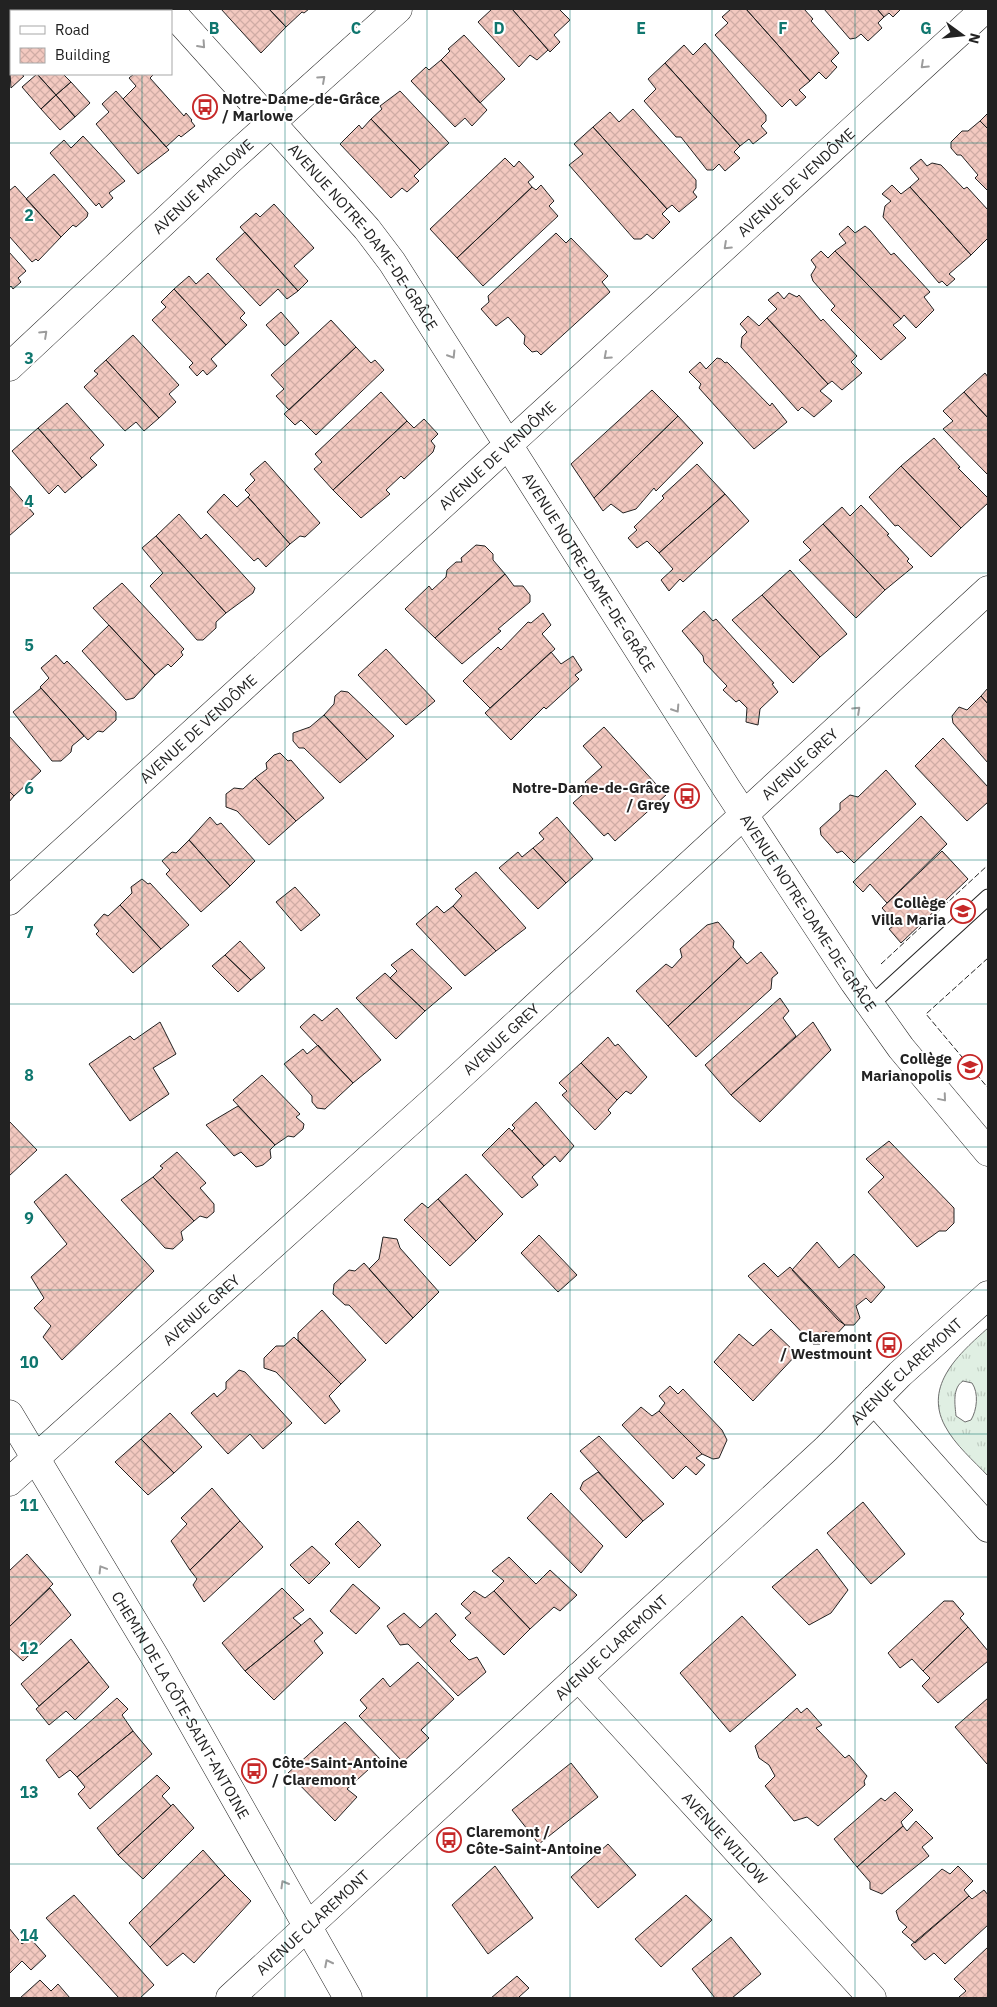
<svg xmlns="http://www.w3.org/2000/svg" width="997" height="2007" viewBox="0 0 997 2007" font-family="'IBM Plex Sans',sans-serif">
<defs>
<pattern id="grass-tufts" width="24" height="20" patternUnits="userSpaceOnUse" patternTransform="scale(1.25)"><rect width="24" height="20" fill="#e0efe3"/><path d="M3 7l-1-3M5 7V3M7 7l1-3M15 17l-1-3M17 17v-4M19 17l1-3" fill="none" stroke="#c0cdc2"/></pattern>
<pattern id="building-cross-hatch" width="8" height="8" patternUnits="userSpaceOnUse" patternTransform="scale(1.25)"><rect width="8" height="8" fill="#f3c9c0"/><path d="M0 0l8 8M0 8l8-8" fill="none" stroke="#d0aca5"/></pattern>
</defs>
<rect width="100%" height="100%" fill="#fff"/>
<!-- grass -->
<path fill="url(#grass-tufts)" stroke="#6f6f6f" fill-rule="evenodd" d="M988,1328V1476C974,1461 955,1445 945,1426C923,1385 960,1353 988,1328ZM963,1381L972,1383C979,1393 977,1410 971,1420L965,1422L956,1416C955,1405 952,1388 963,1381Z"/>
<!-- building -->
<path fill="url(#building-cross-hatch)" stroke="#222" d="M9,9H39L42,11H11V34L9,31Z
M39,9H83L81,11H42Z
M221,9H269L286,27L261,53Z
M269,9H309L304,13L302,12L286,27Z
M492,9H512L548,50L537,60L530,55L519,67L478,22Z
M512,9H559L570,20L554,35L560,42L550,52Z
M731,9H746L810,81L799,90L806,97L796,106L790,99L782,107L715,35L728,23L722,17Z
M746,9H804L813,19L811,21L839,53L831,61L837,67L826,79L819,72L810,81Z
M824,9H877L884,17L878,23L882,28L868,41L861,34L856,38L850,39Z
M877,9H901L893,17L889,13L884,17Z
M464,35L505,79L480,103L441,60L450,51L448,49Z
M705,43L766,115V121L761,126L767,133L753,144L749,139L740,146L665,63L684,45L693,55Z
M9,58L11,61V74H21L24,76L11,88Z
M441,60L487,110L472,126L465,118L455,127L411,81L426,67L429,70Z
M665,63L740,146L734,152L740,158L725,171L719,164L713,170H707L681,137H676L644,101L656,89L648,79Z
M37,74H63L71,82L56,95Z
M37,74L56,95L41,109L22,87Z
M134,74H152L153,75L150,78L184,116L186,113L192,120L191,121L195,126L181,137L179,135L166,147L123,99L136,86L129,78Z
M71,82L90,103L75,117L56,95Z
M116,91L169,150L138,174L96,124L109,112L102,104Z
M400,91L449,143L420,170L371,119L382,109L380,106Z
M56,95L75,117L60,130L41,109Z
M633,109L696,180V188L693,192L697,197L679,212L672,205L667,209L593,127L610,112L619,122Z
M988,113V129L980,121Z
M371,119L420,170L414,176L419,181L407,192L402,188L391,198L340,144L359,125L362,129Z
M980,121L988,129V191L975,178L978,175L961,155H957L951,148V142L962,131H968Z
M593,127L667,209L662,214L670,222L653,239L647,234L641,239H634L569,165L583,154L574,144Z
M83,136L125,181L109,193L113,198L102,208L99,203L96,206L50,153L64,140L71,148Z
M505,158L514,167L519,161L534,177L528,182L532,187L457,258L430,229Z
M921,159L927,166L932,163L941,165L964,189L967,187L988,210V238L971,255L910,187L919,179L910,168Z
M54,174L88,213L87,217L76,227L73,225L61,237L26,199Z
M541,185L554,201L549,206L558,216L483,286L457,258L532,187L536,190Z
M892,185L901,194L910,187L971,255L949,274L955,279L947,286L942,281L939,283L883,217L885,206L891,201L882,194Z
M15,186L61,237L38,261L36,259L32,262L9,236V191Z
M274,204L314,248L294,266L308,281L298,291L240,227L256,213L260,217Z
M848,226L855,233L865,226L870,230L891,255L894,253L930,292L924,297L934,310L916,328L904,315L901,319L835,251L846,243L839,234Z
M245,232L298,291L287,299L278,289L260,306L216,259Z
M556,233L566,243L571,238L608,276L602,282L610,292L541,355L537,351L532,352L524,344L525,336L508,317L496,326L481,309L489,302L488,296Z
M821,251L828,258L835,251L901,319L893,325L906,338L881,360L831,310L835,306L813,281L811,275L816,267L811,260Z
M9,252L26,271L18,278L21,282L13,289L11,286L9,288Z
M208,273L245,313L240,318L247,325L226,345L174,289L189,276L196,284Z
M174,289L226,345L211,359L217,366L207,375L203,370L197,376L189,367L193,363L152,320L166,307L161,302Z
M778,292L784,299L789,293L797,297L799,295L821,321L823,319L857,356L851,362L862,373L842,390L832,381L828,384L767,318L777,309L768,300Z
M281,312L299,333L285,346L266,325Z
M748,316L759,326L767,318L828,384L820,391L832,401L814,417L802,407L798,411L741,347L742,337L747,332L740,324Z
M331,320L356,347L289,410L276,396L284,389L271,375Z
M133,335L179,385L169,394L176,402L159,418L106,360Z
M356,347L371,363L375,360L384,370L316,435L301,420L295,425L284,414Z
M717,358L721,359L725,363L727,362L770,406L772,403L787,422L754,449L699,388L701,384L689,372L700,362L706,369Z
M106,360L159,418L144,431L136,422L125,431L84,387L98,374L94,371Z
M985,373L988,377V418L964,392Z
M652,390L678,416L594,498L571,464Z
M381,392L407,421L333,490L314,469L322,462L315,454Z
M964,392L988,418V475L943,429L953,421L943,411Z
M67,403L104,445L90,458L97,465L82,478L38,428Z
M678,416L703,443L656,491L654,488L636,509L623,513L611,504L603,511L594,498Z
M424,419L438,434L431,441L435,446L433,452L404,479L401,476L386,490L390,494L361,518L333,490L407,421L414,428Z
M38,428L82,478L65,493L58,485L49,494L12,451Z
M934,438L960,467L958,468L988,498V503L961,528L901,466Z
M265,461L320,523L305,537L300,536L290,544L248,497L250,495L245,490L255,480L250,474Z
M697,464L725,494L659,553L647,541L637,548L628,538L637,530L634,527L664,498L662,496Z
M901,466L961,528L931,557L898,525L895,526L869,497Z
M9,485L34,514L9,536Z
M224,494L237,507L248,497L290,544L266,567L258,558L254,561L207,512Z
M725,494L749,521L683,582L680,579L669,591L661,580L673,569L659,553Z
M861,505L889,534L887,535L909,559L907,561L913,567L885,590L823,524L842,507L850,516Z
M179,514L201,539L206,534L255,588L253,593L226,613L156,536Z
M823,524L885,590L856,618L799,560L811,550L803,542Z
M156,536L226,613L216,622V628L203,640H197L150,586L163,573L142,548Z
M476,545L485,546L493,554V560L505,574L435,638L405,609L429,586L432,590L446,577L447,570L456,562H462L461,558Z
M790,570L847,634L820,657L762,595Z
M505,574L514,586H523L530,595V602L498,629L501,631L462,664L435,638Z
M122,583L184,649L181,652L183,655L171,667L168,664L155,675L93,608Z
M762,595L820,657L793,683L732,620Z
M704,611L713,621L716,619L774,683L772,684L778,692L760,709L758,725L746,722L747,708L739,700L736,702L723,690L727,686L704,662L703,656L682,631Z
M543,613L551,625L542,634L555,649L490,708L463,681L498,647L501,650L528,622L531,623Z
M109,625L155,675L134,698L126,700L82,651Z
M386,649L435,701L406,725L358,675Z
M551,652L561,664L573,656L582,670L575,675L579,679L546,709L544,707L511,740L485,713Z
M56,655L64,664L67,661L116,712V720L103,732L98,731L88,740L40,687L49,678L41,668Z
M41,688L84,736L72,746L71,752L61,761H52L13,712Z
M988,688V704L981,696Z
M341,691L348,692L394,736L367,760L324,715L334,704L335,696Z
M981,696L988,704V763L953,723L952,716L959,707L967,710Z
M324,715L367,760L340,783L304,748H299L293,741V733L310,727Z
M604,727L666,795L615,841L608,833L604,836L573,803L590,788L585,782L602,767L583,746Z
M9,736L41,771L14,796L9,791Z
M943,738L988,787V802L967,821L915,766Z
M280,753L288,761L291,760L324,798L296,821L255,778L267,769L266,763L274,755Z
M886,770L916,804L854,863L842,851L837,853L821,835L820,828L840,810V803L850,795L858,797Z
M255,778L296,821L269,845L237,811L226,807V794L234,788L243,789Z
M9,791L14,796L9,802Z
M921,816L947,844L887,903L870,884L863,892L853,882Z
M210,817L217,825L221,823L255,861L230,886L189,840Z
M557,817L593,859L566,883L533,848L544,839L539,833Z
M189,840L230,886L201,912L166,874L170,870L162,861L172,852L176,853Z
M533,848L566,883L538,909L499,868L518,852L522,857Z
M942,851L968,879L901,943L889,929L896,924L882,908Z
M476,872L526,928L496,951L453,906L462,896L455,889Z
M142,879L148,884L150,883L189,925L161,949L120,905L132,893L131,887Z
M295,887L320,915L301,931L276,902Z
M120,905L161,949L133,973L96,934L99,931L94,925L104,914L108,916Z
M437,906L444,913L453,906L496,951L465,976L416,924Z
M718,922L734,941L733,947L741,957L668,1026L636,991L666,964L672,968L682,957L680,949L707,925Z
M240,941L265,968L251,980L225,955Z
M412,949L452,988L425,1011L390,978L397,971L391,965Z
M761,952L778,973L772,978L771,989L696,1057L668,1026L741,957L747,964Z
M225,955L251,980L238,992L212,966Z
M385,973L425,1011L396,1039L356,998Z
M780,998L789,1011L783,1018L796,1036L731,1095L705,1065Z
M337,1008L381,1060L353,1083L300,1027L314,1014L322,1021Z
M160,1022L176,1054L153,1068L169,1094L130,1121L89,1064L130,1036L134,1040Z
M813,1022L831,1050L760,1122L731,1095Z
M608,1037L615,1046L618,1044L647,1077L631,1094L626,1091L617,1100L581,1063Z
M318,1045L353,1083L325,1109L317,1108L312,1102V1096L284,1064L303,1049L307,1054Z
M581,1063L617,1100L608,1110L611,1113L595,1130L562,1095L567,1091L559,1083Z
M262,1075L300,1114L296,1117L304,1124L303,1129L294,1137L288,1136L275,1145L233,1100Z
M536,1102L574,1146L560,1162L555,1156L544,1166L512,1131L515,1128L512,1125Z
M238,1106L275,1145L270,1150L271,1158L263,1165L256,1167L241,1152L234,1156L206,1125Z
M9,1121L37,1150L9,1176Z
M509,1128L544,1166L532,1177L538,1185L522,1198L482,1155Z
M889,1141L954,1208V1223L946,1231H939L917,1247L868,1192L884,1177L866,1159Z
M177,1152L206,1183L200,1188L214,1204V1212L207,1218L200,1216L194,1221L153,1177L163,1168L160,1166Z
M66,1174L154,1271L62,1360L43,1337L51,1326L34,1308L44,1298L31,1277L67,1244L34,1202Z
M466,1174L503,1214L476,1241L438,1199Z
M153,1177L194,1221L181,1232L183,1240L173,1249L165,1248L121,1200Z
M438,1199L476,1241L450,1266L404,1220L422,1203L428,1208Z
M539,1235L577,1275L558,1292L521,1253Z
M383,1237L397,1239L400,1248L439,1292L413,1318L369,1269L379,1259Z
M817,1242L839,1268L854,1254L885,1287L871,1303L866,1298L856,1306L860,1318L854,1325H845L838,1320L792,1270Z
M364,1263L413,1318L386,1344L349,1305H345L333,1294L334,1284L349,1270L355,1271Z
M764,1263L778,1277L790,1267L845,1325L834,1337L826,1331L822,1335L823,1340L820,1344H813L748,1276Z
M322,1310L366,1360L341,1384L298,1340V1333Z
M771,1329L797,1354L753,1401L714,1362L739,1334L753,1346Z
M294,1337L341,1384L329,1396L340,1411L325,1424L276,1372L264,1368V1358L276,1346H284Z
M239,1370L245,1372L292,1423L263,1449L250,1434L228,1454L191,1413L214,1393L217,1397L226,1389V1382Z
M670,1386L678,1394L683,1389L722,1430L727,1440L719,1458L713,1459L702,1454L659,1411L665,1403L659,1396Z
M641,1407L652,1416L659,1411L702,1454L696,1458L705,1465L696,1475L686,1466L673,1479L622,1425Z
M170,1413L202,1447L174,1473L141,1439Z
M599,1436L664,1504L643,1521L580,1451Z
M141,1439L174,1473L148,1495L115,1462Z
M598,1472L643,1521L626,1538L580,1489L583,1482Z
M212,1488L240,1521L190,1570L171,1541L187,1524L181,1518Z
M551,1493L603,1546L581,1573L527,1518Z
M863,1502L905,1554L871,1584L827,1533Z
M240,1521L263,1547L204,1602L193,1585L197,1579L190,1570Z
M358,1521L381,1545L359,1568L335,1544Z
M312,1546L330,1563L309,1584L290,1565Z
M817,1549L848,1590L831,1613L809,1625L772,1587Z
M27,1554L53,1584L9,1627V1571Z
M509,1557L536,1584L550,1570L577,1595L560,1611L554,1607L530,1629L494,1591L504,1581L492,1571Z
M353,1584L380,1608L356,1634L330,1611Z
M50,1588L71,1615L23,1661L9,1648V1627Z
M282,1588L304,1610L293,1618L301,1625L245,1671L222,1643Z
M474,1591L485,1598L494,1591L530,1629L504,1655L465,1618L471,1613L461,1604Z
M944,1601H953L964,1614L960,1618L968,1627L923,1671L912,1659L900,1668L888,1653Z
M404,1613L420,1628L436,1613L456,1635L450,1641L469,1660L477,1657L486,1672L458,1696L408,1644L400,1645L387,1626Z
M742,1616L796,1675L730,1732L680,1673Z
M310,1618L323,1633L314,1641L323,1653L274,1700L245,1671Z
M968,1627L988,1651V1661L938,1703L922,1686L930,1678L923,1671Z
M71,1639L89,1662L39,1706L21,1684Z
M89,1662L109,1687L75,1720L66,1711L49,1725L36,1709Z
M418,1662L454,1699L421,1730L429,1738L403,1762L359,1716L367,1708L360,1700L383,1678L390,1687Z
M117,1698L128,1709L122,1715L133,1731L77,1777L70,1770L59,1778L46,1760Z
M988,1698V1763L987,1764L955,1727Z
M797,1708L801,1713L807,1708L822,1725L816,1728L845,1758L849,1755L867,1776L864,1781L865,1785L818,1826L807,1817L794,1821L765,1786L775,1776L769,1765L759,1758L755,1746Z
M345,1722L380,1759L347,1789L357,1797L335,1821L288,1773Z
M133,1731L152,1754L90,1809L78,1794L85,1787L77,1777Z
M571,1763L598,1797L539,1844L512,1810Z
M157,1775L170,1788L162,1796L171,1806L118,1855L97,1828Z
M895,1792L913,1810L901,1822L903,1826L857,1867L834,1839L881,1798L885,1801Z
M173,1804L194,1828L143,1879L118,1855Z
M916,1821L933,1838L922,1847L929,1856L882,1894L870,1889V1882L857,1867L903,1826L907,1831Z
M608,1844L636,1875L598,1908L571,1877Z
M203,1850L225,1875L150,1947L129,1923Z
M495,1866L533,1918L488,1954L452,1905Z
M958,1866L973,1881L964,1890L969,1896L915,1943L902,1932L907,1927L899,1920L896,1911L942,1869L950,1874Z
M225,1875L251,1901L194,1963L183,1953L167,1966L150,1947Z
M984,1890L988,1895V1925L945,1964L934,1953L925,1960L911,1945L969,1896L972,1899Z
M74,1895L154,1985L140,1998H119L46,1918Z
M686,1895L712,1920L661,1967L635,1939Z
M9,1928L22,1944L30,1938L46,1956L31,1970L22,1961L9,1974Z
M731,1937L761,1974L732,1998H715L692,1969Z
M988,1947V1998H960L959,1997L966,1991L954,1979Z
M517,1976L529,1988L519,1997L520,1998H491Z
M40,1980L51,1991L58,1984L70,1998H20Z"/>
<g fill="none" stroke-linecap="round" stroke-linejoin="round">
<defs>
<path id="service" d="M870,1005L988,897"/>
<g id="minor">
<path id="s1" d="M169,9L367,229L392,262L727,789L854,982L901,1048L988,1152"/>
<path id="s2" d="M9,367L229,161L398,9"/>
<path id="s3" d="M9,901L985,9"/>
<path d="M874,1400L988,1528"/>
<path id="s4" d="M9,1414L155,1657L348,1998"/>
<path id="s5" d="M9,1482L433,1101L988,590"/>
<path id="s6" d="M578,1677L872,1998"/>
<path id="s7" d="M230,1998L826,1449L900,1374L988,1295"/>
</g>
</defs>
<!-- service casing -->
<use href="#service" stroke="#222" stroke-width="17"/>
<!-- minor casing -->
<use href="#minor" stroke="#222" stroke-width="29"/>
<!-- service -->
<use href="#service" stroke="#fff" stroke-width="15"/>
<!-- minor -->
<use href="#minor" stroke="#fff" stroke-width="28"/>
<!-- fence -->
<path stroke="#222" stroke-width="1" stroke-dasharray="6 2.5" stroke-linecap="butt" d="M988,958L926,1014L988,1088
M881,964L988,865"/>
</g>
<!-- one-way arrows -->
<defs><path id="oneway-chevron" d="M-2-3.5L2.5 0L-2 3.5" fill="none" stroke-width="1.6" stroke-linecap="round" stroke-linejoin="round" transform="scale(1.25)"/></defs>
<g stroke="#9c9c9c">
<use href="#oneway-chevron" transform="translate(202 45) rotate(48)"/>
<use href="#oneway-chevron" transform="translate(924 65) rotate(137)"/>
<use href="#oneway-chevron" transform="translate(322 79) rotate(-42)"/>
<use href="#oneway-chevron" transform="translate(727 246) rotate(137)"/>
<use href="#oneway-chevron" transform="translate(44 334) rotate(-43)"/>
<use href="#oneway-chevron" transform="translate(452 355) rotate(58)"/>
<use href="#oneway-chevron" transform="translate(607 356) rotate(138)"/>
<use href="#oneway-chevron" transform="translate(676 709) rotate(57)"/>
<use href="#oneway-chevron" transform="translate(857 710) rotate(-43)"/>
<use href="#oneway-chevron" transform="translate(943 1098) rotate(50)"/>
<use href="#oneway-chevron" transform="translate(102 1569) rotate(-121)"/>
<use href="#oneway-chevron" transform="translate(284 1884) rotate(-120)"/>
<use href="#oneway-chevron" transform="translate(328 1963) rotate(-117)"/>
</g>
<!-- grid -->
<path fill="none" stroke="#0f766e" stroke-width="1" stroke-opacity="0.55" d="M142,9V11M285,9V1998M427,9V1998M570,9V1998M712,9V1998M855,9V1998M142,74V1998M9,143H988M9,287H988M9,430H988M9,573H988M9,717H988M9,860H988M9,1004H988M9,1147H988M9,1290H988M9,1434H988M9,1577H988M9,1720H988M9,1864H988"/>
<!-- icons -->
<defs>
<symbol id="bus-ring" viewBox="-11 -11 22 22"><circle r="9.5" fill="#fff" stroke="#c62828" stroke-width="1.5"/><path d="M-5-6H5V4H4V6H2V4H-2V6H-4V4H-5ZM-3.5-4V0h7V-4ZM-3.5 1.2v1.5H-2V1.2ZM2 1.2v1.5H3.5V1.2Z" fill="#c62828"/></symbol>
<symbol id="school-ring" viewBox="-11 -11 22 22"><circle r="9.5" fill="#fff" stroke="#c62828" stroke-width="1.5"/><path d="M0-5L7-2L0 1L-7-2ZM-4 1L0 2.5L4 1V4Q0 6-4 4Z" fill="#c62828"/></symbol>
<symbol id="university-ring" viewBox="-11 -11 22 22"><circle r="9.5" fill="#fff" stroke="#c62828" stroke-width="1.5"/><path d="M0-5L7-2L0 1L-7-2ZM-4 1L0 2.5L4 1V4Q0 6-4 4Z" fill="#c62828"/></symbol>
</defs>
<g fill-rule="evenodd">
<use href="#bus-ring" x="191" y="93" width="28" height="28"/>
<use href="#bus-ring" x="673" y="782" width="28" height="28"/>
<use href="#school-ring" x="949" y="897" width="28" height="28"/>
<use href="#university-ring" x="956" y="1053" width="28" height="28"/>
<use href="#bus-ring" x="875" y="1331" width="28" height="28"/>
<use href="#bus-ring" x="240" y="1757" width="28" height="28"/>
<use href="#bus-ring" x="435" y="1826" width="28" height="28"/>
</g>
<g text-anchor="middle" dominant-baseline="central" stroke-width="4" stroke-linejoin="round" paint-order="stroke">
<!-- poi labels -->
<g font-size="15" font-weight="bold" fill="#222" stroke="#fff" text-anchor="end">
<text x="222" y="98" text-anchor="start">Notre-Dame-de-Grâce<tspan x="222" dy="17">/ Marlowe</tspan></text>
<text x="670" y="787">Notre-Dame-de-Grâce<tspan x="670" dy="17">/ Grey</tspan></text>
<text x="946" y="902">Collège<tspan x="946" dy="17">Villa Maria</tspan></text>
<text x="952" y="1058">Collège<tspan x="952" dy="17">Marianopolis</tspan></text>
<text x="872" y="1336">Claremont<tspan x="872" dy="17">/ Westmount</tspan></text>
<text x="272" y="1762" text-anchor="start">Côte-Saint-Antoine<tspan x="272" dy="17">/ Claremont</tspan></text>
<text x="466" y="1831" text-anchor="start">Claremont /<tspan x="466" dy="17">Côte-Saint-Antoine</tspan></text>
</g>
<!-- street labels -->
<g font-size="15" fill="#222" stroke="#fff">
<text stroke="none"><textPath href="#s3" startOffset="1066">AVENUE DE VENDÔME</textPath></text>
<text stroke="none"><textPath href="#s2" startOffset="265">AVENUE MARLOWE</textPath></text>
<text stroke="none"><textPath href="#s1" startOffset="300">AVENUE NOTRE-DAME-DE-GRÂCE</textPath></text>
<text stroke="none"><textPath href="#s3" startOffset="661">AVENUE DE VENDÔME</textPath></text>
<text stroke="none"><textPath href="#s1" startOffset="705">AVENUE NOTRE-DAME-DE-GRÂCE</textPath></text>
<text stroke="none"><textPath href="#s3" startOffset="256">AVENUE DE VENDÔME</textPath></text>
<text stroke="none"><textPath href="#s5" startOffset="1068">AVENUE GREY</textPath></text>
<text stroke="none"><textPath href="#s1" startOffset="1110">AVENUE NOTRE-DAME-DE-GRÂCE</textPath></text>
<text stroke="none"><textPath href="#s5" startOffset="662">AVENUE GREY</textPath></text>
<text stroke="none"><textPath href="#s5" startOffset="258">AVENUE GREY</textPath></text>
<text stroke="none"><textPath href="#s7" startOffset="922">AVENUE CLAREMONT</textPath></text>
<text stroke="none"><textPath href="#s7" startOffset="518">AVENUE CLAREMONT</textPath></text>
<text stroke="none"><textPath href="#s4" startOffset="338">CHEMIN DE LA CÔTE-SAINT-ANTOINE</textPath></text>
<text stroke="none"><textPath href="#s6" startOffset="218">AVENUE WILLOW</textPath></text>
<text stroke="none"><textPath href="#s7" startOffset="112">AVENUE CLAREMONT</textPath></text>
</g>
</g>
<g font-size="16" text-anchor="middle" font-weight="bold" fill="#0f766e" stroke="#fff" stroke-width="4" stroke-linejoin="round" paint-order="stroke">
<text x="214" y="34">B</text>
<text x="356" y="34">C</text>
<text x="499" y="34">D</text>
<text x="641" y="34">E</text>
<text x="783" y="34">F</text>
<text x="926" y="34">G</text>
<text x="29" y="221">2</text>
<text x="29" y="364">3</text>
<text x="29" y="507">4</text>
<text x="29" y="651">5</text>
<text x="29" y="794">6</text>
<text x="29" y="938">7</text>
<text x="29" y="1081">8</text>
<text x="29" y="1224">9</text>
<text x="29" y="1368">10</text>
<text x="29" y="1511">11</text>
<text x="29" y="1654">12</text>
<text x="29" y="1798">13</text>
<text x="29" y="1941">14</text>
</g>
<!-- border -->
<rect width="997" height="2007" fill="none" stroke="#222222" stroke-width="20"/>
<!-- legend -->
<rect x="10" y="10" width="162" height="65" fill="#ffffff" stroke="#a7a7a7"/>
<rect x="20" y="26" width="25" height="8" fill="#ffffff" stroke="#a7a7a7"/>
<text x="55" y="35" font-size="15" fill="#222222">Road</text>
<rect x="20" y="48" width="25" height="15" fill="url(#building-cross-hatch)" stroke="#a7a7a7"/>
<text x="55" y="60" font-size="15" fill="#222222">Building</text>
<!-- north arrow -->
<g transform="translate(962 35) rotate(105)" stroke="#ffffff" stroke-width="4" paint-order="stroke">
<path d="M0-4L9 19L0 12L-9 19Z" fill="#222222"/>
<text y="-8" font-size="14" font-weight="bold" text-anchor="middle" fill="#222222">N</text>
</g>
</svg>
